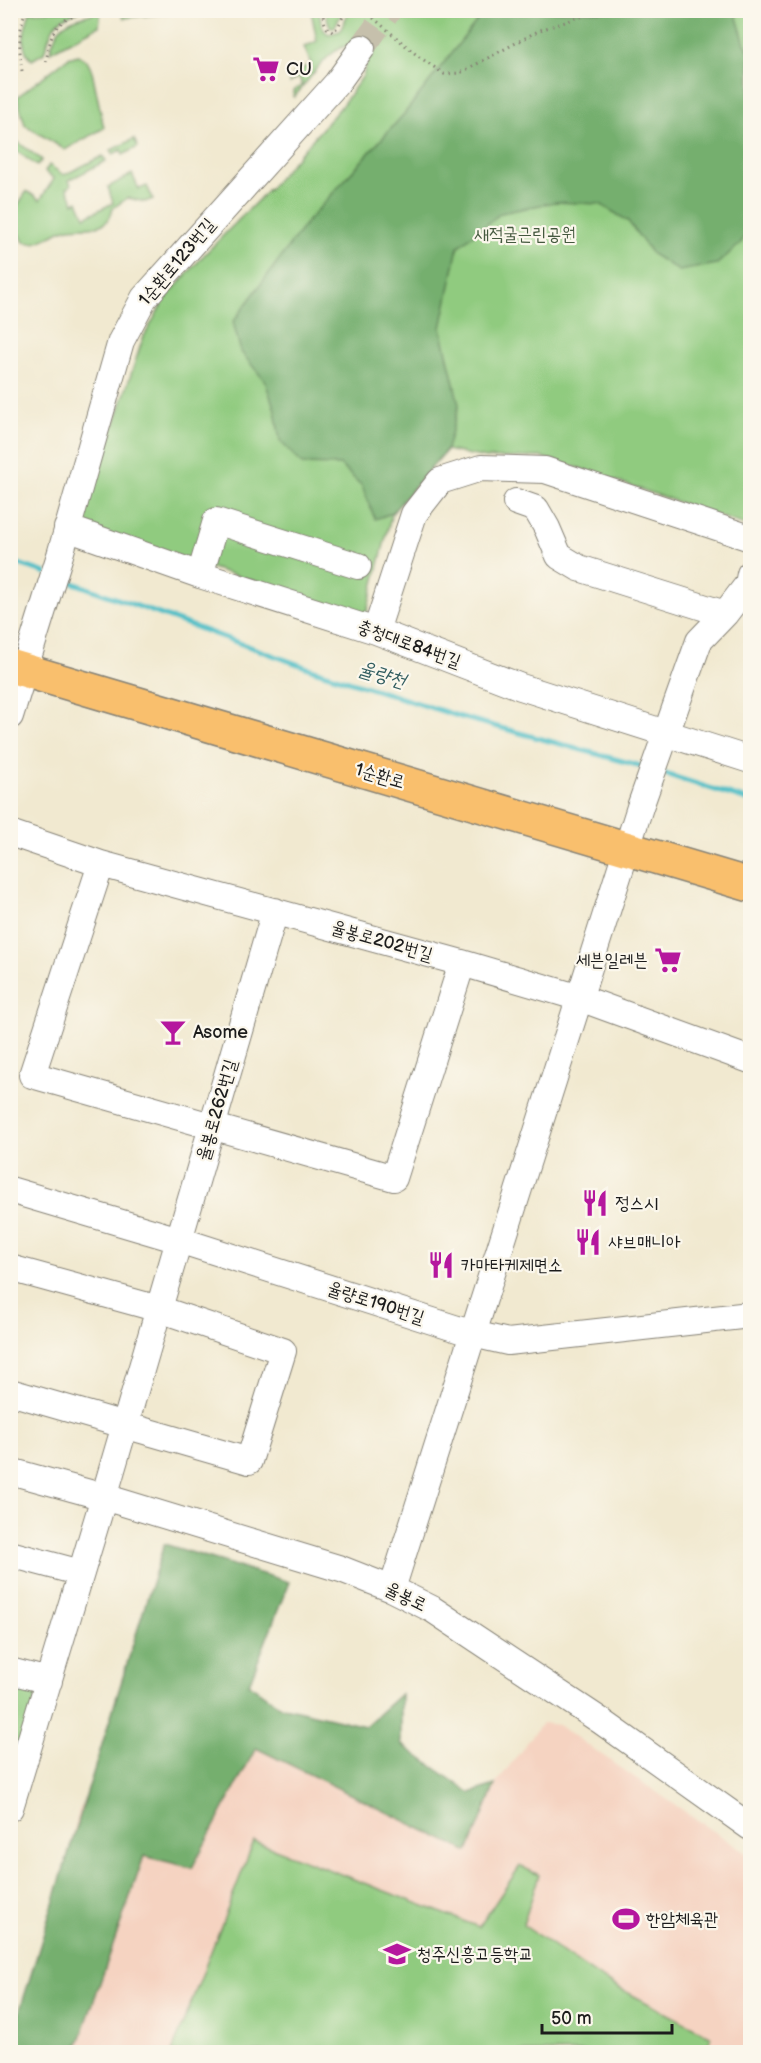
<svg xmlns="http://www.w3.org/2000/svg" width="761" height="2063" viewBox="0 0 761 2063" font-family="'Balsamiq Sans','Poor Story',sans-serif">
<rect width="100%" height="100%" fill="#fbf7ec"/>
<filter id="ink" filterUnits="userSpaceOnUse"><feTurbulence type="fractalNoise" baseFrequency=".0167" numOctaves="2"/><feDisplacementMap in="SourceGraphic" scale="12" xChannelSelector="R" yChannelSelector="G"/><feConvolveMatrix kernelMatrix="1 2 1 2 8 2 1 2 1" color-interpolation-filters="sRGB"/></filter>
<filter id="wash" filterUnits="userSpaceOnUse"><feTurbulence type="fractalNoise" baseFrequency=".008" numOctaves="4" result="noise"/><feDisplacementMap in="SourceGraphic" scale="24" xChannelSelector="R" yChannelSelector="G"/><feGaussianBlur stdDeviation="1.35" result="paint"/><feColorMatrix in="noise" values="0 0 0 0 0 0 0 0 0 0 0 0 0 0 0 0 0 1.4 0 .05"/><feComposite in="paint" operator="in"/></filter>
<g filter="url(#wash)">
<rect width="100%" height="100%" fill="#f1e9d0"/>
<!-- built -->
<path fill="#f5d3c1" d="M249,1684L280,1706L365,1726L401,1694V1744L470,1793L495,1785L542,1723L558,1725L750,1856V2052H19L79,1810L90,1793Z"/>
<!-- green -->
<path fill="#90cb7f" stroke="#56744e" stroke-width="1.5" d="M171,10L173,13L124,18L120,11Z
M360,10L750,11V527L579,468L541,457L485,458L447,450L392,513L366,615L80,528L143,338L165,299L204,255L269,189L340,108L363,76L368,58L356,44C328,45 312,78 294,97L293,91L302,85L299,77L290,83C292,71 301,69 311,64L304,47L317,41L311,11H319C321,19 321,30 329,34L340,31L349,11L359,12Z
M55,11H81C52,19 53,27 44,53L32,60C18,48 25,27 30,12Z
M101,11L99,26L50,52C58,17 71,21 101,11Z
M325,11H343L334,28H330Z
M78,55L87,61L92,71L104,128L65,150L25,125L17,97L68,58Z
M134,139L138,147L123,155L121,150L113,154L111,150Z
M15,140L42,160L37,166L11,147Z
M103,156L106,161L69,180L71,185L67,188L74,203L78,201L85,217L113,203L108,187L132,174L139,189L147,186L153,199L145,202L128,198L113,208C111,216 110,220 103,224C90,230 78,225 65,229C50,234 39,247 24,242C18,233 19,224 11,215L27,191L40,200L54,179L45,172L49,165L64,175Z
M11,1684L38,1691L11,1773Z
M254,1841L479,1927L520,1866L539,1875L523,1925L602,1979L712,2037L704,2052H172Z"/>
<!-- forest -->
<path fill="#74af6e" stroke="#486645" stroke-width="1.5" d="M487,11H735L745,44L750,52V227L740,244L717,264L679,271L652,254L628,221L600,204L555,202L501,213L458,247L441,328L459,405L447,449L392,513L375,519L362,486L340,465L302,464L280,441L275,410L265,381L241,352L233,322L306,223L404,114L482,14Z
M164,1544L289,1582L249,1684L280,1706L365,1726L401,1694V1744L470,1793L495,1785L468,1852L256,1748L192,1868L144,1856L76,2052H11V2039Z"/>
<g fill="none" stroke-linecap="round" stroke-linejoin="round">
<!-- stream -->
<path stroke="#51bfc7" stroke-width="5" d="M10,561L46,573
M60,578L311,669L461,717L648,768
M659,772L750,801"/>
</g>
</g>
<g filter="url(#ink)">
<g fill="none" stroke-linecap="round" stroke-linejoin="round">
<!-- minor-tunnel -->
<path stroke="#c6c0ac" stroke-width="26" stroke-dasharray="26 13" stroke-linecap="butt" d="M362,48L389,10"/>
<defs>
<path id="minor" d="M516,502L536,509L547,528L559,556L579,568L725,614
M67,528L200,575L376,631L521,687L750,760
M200,575L216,521L358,566
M376,631L414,514L440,481L481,468L545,470L750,538
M10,716L60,555L121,341L144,298L337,83L362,48
M10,833L101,864L462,963L580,998L750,1060
M101,864L32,1075L394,1178L462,963
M10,1190L179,1240L473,1334L508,1342L750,1315
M10,1268L159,1309L283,1351L249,1461L10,1392
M10,1471L104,1497L341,1569L392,1589L432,1609L601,1721L750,1827
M10,1554L81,1573
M392,1589L640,807L699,641L725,614L748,584L750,574
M10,1671L49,1681
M10,1808L104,1497L275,911"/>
<path id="major" d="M10,666L750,885"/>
</defs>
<!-- minor casing -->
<use href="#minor" stroke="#868276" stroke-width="28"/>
<!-- major casing -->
<use href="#major" stroke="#868276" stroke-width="36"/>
<!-- path -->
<path stroke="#868276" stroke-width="3" stroke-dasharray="1.5 4.5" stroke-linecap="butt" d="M322,10C324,19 324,29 333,32L339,25L346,10
M364,10L418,56L444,74L460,73L540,30L603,10
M10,34L20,40
M46,62C53,24 55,21 93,10
M22,71C19,50 18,30 26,10"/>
<!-- minor -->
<use href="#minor" stroke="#fff" stroke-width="26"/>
<!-- major -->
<use href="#major" stroke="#f9bf6d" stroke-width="33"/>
</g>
</g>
<!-- icons -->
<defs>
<symbol id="supermarket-bare" viewBox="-9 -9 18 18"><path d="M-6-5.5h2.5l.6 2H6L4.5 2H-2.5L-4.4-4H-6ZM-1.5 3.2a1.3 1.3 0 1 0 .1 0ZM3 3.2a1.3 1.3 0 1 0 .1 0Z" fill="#b5179e" stroke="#fbf7ec" stroke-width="2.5" paint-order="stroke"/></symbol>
<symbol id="bar-bare" viewBox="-9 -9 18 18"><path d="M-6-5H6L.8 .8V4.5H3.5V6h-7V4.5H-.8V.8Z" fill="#b5179e" stroke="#fbf7ec" stroke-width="2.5" paint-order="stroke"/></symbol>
<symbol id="restaurant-bare" viewBox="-9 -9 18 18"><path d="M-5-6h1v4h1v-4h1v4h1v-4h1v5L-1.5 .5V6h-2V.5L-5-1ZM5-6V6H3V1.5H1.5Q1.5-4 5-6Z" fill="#b5179e" stroke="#fbf7ec" stroke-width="2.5" paint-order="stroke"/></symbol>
<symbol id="stadium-bare" viewBox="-9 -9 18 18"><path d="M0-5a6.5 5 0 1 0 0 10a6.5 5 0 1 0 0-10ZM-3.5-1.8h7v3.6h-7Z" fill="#b5179e" stroke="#fbf7ec" stroke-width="2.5" paint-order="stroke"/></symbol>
<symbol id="school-bare" viewBox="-9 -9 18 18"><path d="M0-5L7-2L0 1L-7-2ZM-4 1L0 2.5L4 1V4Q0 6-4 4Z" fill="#b5179e" stroke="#fbf7ec" stroke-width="2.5" paint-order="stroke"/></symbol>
</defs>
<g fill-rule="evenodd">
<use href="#supermarket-bare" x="247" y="50" width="38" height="38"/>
<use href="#supermarket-bare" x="649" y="941" width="38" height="38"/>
<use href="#bar-bare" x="154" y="1013" width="38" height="38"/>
<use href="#restaurant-bare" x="576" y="1184" width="38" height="38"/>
<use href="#restaurant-bare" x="569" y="1223" width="38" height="38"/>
<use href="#restaurant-bare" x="422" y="1246" width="38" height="38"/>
<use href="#stadium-bare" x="607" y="1900" width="38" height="38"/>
<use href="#school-bare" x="378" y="1935" width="38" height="38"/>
</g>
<g text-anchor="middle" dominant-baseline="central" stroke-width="4.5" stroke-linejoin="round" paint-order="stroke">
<!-- poi labels -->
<g font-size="18" fill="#1c1c1c" stroke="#fbf7ec" text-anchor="start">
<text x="286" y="69">CU</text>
<text x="648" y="960" text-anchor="end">세븐일레븐</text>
<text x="193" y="1032">Asome</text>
<text x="615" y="1203">정스시</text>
<text x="608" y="1242">샤브매니아</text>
<text x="461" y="1265">카마타케제면소</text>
<text x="646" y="1919">한암체육관</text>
<text x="417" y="1954">청주신흥고등학교</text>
</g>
<!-- park labels -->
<g font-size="18" fill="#45593f" stroke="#fbf7ec">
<text x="525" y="234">새적굴근린공원</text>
</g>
<!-- street labels -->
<g font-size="18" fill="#1c1c1c" stroke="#fbf7ec">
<text transform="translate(177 262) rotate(-50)">1순환로123번길</text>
<text transform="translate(409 644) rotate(20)">충청대로84번길</text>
<text transform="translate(380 776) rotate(16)">1순환로</text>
<text transform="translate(382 941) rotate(16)">율봉로202번길</text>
<text transform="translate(217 1110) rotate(-74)">율봉로262번길</text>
<text transform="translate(376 1303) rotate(18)">율량로190번길</text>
<text transform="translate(406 1597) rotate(26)">율봉로</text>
</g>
<!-- water labels -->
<g font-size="20" font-style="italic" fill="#315d60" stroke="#fbf7ec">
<text transform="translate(382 675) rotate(17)">율량천</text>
</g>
</g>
<!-- margin -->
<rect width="761" height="2063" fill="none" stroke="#fbf7ec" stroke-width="36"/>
<!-- scale -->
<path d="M542 2024v9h130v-9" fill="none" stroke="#1c1c1c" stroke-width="3"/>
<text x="551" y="2024" font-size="18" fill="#1c1c1c" stroke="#fbf7ec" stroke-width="4.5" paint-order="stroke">50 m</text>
</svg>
